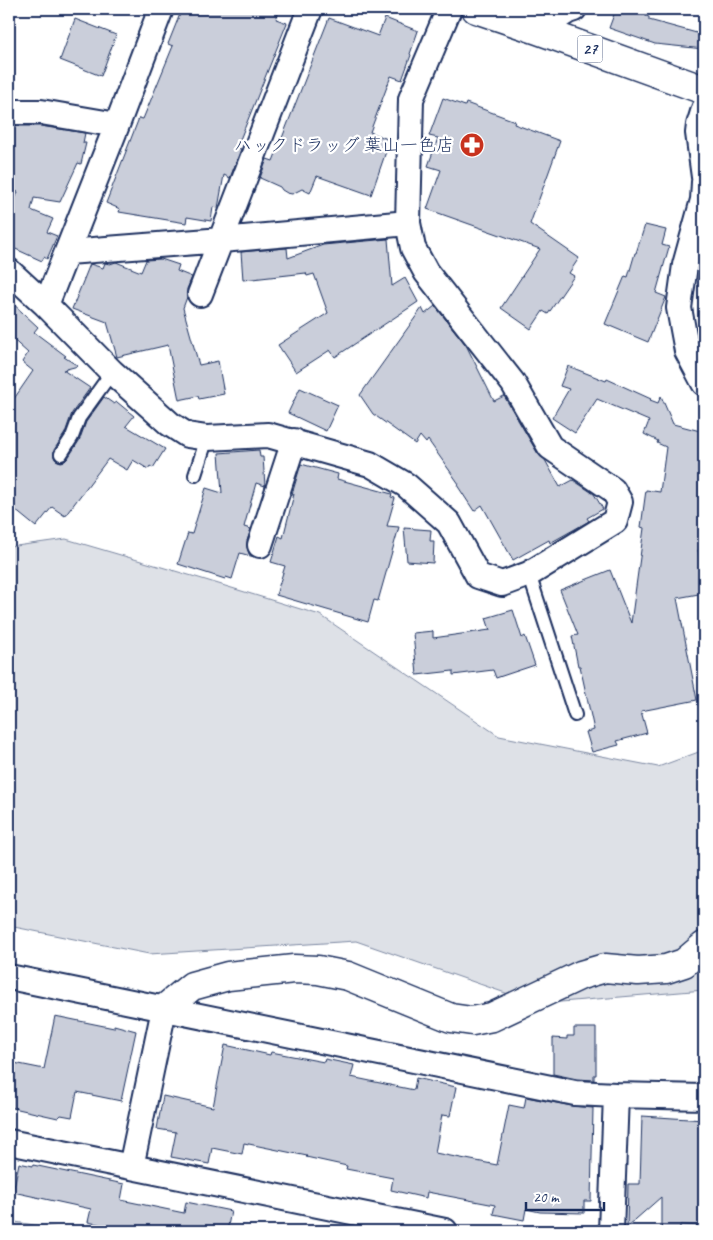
<svg xmlns="http://www.w3.org/2000/svg" width="713" height="1240" viewBox="0 0 713 1240" font-family="Caveat,'Klee One',sans-serif">
<rect width="100%" height="100%" fill="#fff"/>
<filter id="ink" filterUnits="userSpaceOnUse"><feTurbulence type="fractalNoise" baseFrequency=".02" numOctaves="2"/><feDisplacementMap in="SourceGraphic" scale="10" xChannelSelector="R" yChannelSelector="G"/><feConvolveMatrix kernelMatrix="1 2 1 2 8 2 1 2 1" color-interpolation-filters="sRGB"/></filter>
<g filter="url(#ink)">
<!-- green -->
<path fill="#dee1e7" stroke="#7c88a2" d="M66,539L199,578L320,615L499,736L658,767L704,750V990L537,1004L356,941L149,954L9,926V547Z
M9,1221L72,1231H9Z"/>
<!-- building -->
<path fill="#caceda" stroke="#1b2f5e" d="M182,9H280L276,19L287,23L237,147L241,149L230,178L224,175L218,208L213,207L211,221L187,217L186,223L119,212L120,209L106,203L139,118L143,119L173,46L168,44Z
M616,9H626L649,17V20L704,35V49L655,44L609,28Z
M329,18L378,36L385,18L418,31L410,54L411,55L402,80L391,76L370,132L390,140L371,195L317,176L310,193L302,189L292,194L287,193L282,190L280,187L260,178L267,159L273,161Z
M75,19L116,35L101,76L60,60Z
M443,98L465,106L466,103L515,121L514,124L560,141L530,224L579,258L569,273L574,276L548,314L543,311L531,329L501,308L540,249L427,209L441,170L428,166L438,138L429,136Z
M9,126H40L85,133L83,143H86L81,164L78,163L60,202L34,198L31,210L53,219L47,232L57,236L47,259L44,257L42,261L9,246V213L18,192L9,189Z
M645,225L666,230L662,245L669,247L656,293L666,297L648,342L605,324L625,276L628,277L635,253H636Z
M388,239L392,286L405,278L418,302L335,357L330,350L296,372L278,345L328,313L314,274L307,276L306,273L243,280L241,252L287,248L288,258L323,245Z
M161,259L179,265L177,271L192,277L187,289V297L183,308L199,365L218,361L224,394L199,399L198,396L179,400L168,345L117,357L107,322L72,309L90,264L103,268L105,263L110,264L116,262L141,272L146,260Z
M9,300L38,327L34,332L66,356L64,357L78,366L63,370L90,388L72,413L65,433L54,450V457L56,460L61,462L65,461L68,458L79,441L86,422L104,397L114,404L117,402L134,416L126,426L165,449L153,468L150,466L148,469L133,460L127,470L108,459L65,516L52,507L36,527L9,505V406L33,371L22,362L28,353L9,336Z
M435,306L466,345L494,401L504,396L538,454L545,460L560,487L573,480L594,494L603,509L587,518L589,521L575,529L550,543L549,540L513,560L482,505L474,511L457,485L459,484L428,440L426,443L420,436L415,444L373,414L360,395L422,308L425,314Z
M568,366L606,381L607,379L651,399L650,400L658,403L661,396L673,424L704,432V551L698,550L704,581V593L677,598L697,700L641,711L647,733L617,741L619,745L592,752L586,732L594,730L580,666H578L572,636L578,635L560,590L610,570L631,623L644,528L641,527L646,490L660,492L666,447L657,443L658,441L644,434L649,421L597,399L575,433L552,418L569,389L560,386Z
M300,388L338,405L326,431L288,413Z
M259,450L260,457H263L265,486L256,483L244,527L251,529L247,541V547L249,554L254,557L240,553L232,579L226,577L225,579L178,564L188,533L192,534L206,488L222,493L219,453Z
M301,464L338,474L337,479L392,494L391,497L395,498L387,526L399,527L378,601L374,600L368,622L276,595L285,566L271,562L279,536L283,538L294,494H292Z
M404,528L431,530L430,541H434L433,563L407,561Z
M513,610L522,638L525,636L535,665L496,678L493,670L453,675V671L417,675L413,633L433,631V638L490,630L486,618Z
M55,1016L114,1028V1025L136,1031L121,1101L77,1092L72,1117L61,1115L58,1118L9,1107V1062L44,1069Z
M574,1028H596V1075H594V1080L577,1079L553,1074V1038L567,1039V1036H574Z
M225,1045L270,1055L271,1052L324,1062L325,1059L354,1065L351,1077L414,1090L416,1078L456,1087L450,1116L442,1115L435,1153L497,1165L509,1105L524,1108L526,1097L572,1106L593,1108L591,1201H584V1213L540,1212L526,1209L524,1220L493,1214L495,1205L427,1192L426,1198L391,1190L393,1178L346,1169L347,1166L306,1157L307,1156L244,1143L242,1154L212,1148L209,1164L171,1157L176,1132L157,1129L163,1096L213,1107Z
M642,1116L704,1120V1226L680,1225V1230L661,1229V1197L627,1227L628,1184H640Z
M19,1163L33,1166V1165L124,1184L121,1200L184,1213L186,1202L231,1211L227,1231H131L88,1222L91,1209L13,1192Z"/>
<g fill="none" stroke-linecap="round" stroke-linejoin="round">
<defs>
<path id="service" d="M61,454L72,437L79,418L112,372
M195,475L207,438
M529,574L575,715"/>
<path id="minor" d="M161,9L117,125L46,305L112,372L170,424L187,435L207,438L268,435L370,464L406,485L449,523L478,576L502,584L529,574L615,521L620,502L613,490L550,447L513,383L426,272L413,248L408,223L411,99L449,9
M528,9L538,30L568,11L574,9
M704,109L699,125L698,133L704,177
M9,112H41L117,125
M704,182L703,200L685,265L679,308L687,351L704,383
M68,252L222,240L408,223
M9,271L46,305
M200,294L310,9
M260,545L294,441
M9,977L575,1093L616,1095L704,1097
M9,1142L445,1231
M131,1167L164,1009
M611,1231L616,1095"/>
<path id="tertiary" d="M164,1009L192,986L228,976L294,969L318,970L348,976L451,1018L472,1021L492,1017L581,975L605,968L638,971L666,969L684,963L704,946"/>
<path id="primary" d="M476,9L538,30L704,90"/>
</defs>
<!-- service casing -->
<use href="#service" stroke="#1b2f5e" stroke-width="16"/>
<!-- minor casing -->
<use href="#minor" stroke="#1b2f5e" stroke-width="28"/>
<!-- tertiary casing -->
<use href="#tertiary" stroke="#1b2f5e" stroke-width="31"/>
<!-- primary casing -->
<use href="#primary" stroke="#1b2f5e" stroke-width="31"/>
<!-- service -->
<use href="#service" stroke="#fff" stroke-width="12"/>
<!-- minor -->
<use href="#minor" stroke="#fff" stroke-width="24"/>
<!-- tertiary -->
<use href="#tertiary" stroke="#fff" stroke-width="28"/>
<!-- primary -->
<use href="#primary" stroke="#fff" stroke-width="28"/>
</g>
</g>
<!-- icons -->
<defs>
<symbol id="pharmacy-disc" viewBox="-11 -11 22 22"><circle r="9.5" fill="#c8321e" stroke="#fff"/><path d="M-2-6h4v4h4v4h-4v4h-4v-4h-4v-4h4Z" fill="#fff"/></symbol>
</defs>
<g fill-rule="evenodd">
<use href="#pharmacy-disc" x="458" y="131" width="28" height="28"/>
</g>
<g text-anchor="middle" dominant-baseline="central" stroke-width="4.5" stroke-linejoin="round" paint-order="stroke">
<!-- shield labels -->
<rect fill="#fff" stroke="#5f6d8e" stroke-width="1" x="577.5" y="35.5" width="25" height="27" rx="4"/>
<g font-size="16" font-weight="bold" fill="#1b2f5e">
<text x="590" y="49">27</text>
</g>
<!-- poi labels -->
<g font-size="18" fill="#1b2f5e" stroke="#fff" text-anchor="end">
<text x="454" y="145">ハックドラッグ 葉山一色店</text>
</g>
</g>
<!-- margin -->
<rect width="713" height="1240" fill="none" stroke="#fff" stroke-width="30"/>
<rect x="15" y="15" width="683" height="1210" fill="none" stroke="#1b2f5e" stroke-width="2" filter="url(#ink)"/>
<!-- scale -->
<path d="M526 1202v8h78v-8" fill="none" stroke="#1b2f5e" stroke-width="2.5"/>
<text x="533" y="1202" font-size="15" fill="#1b2f5e" stroke="#ffffff" stroke-width="4" paint-order="stroke">20 m</text>
</svg>
